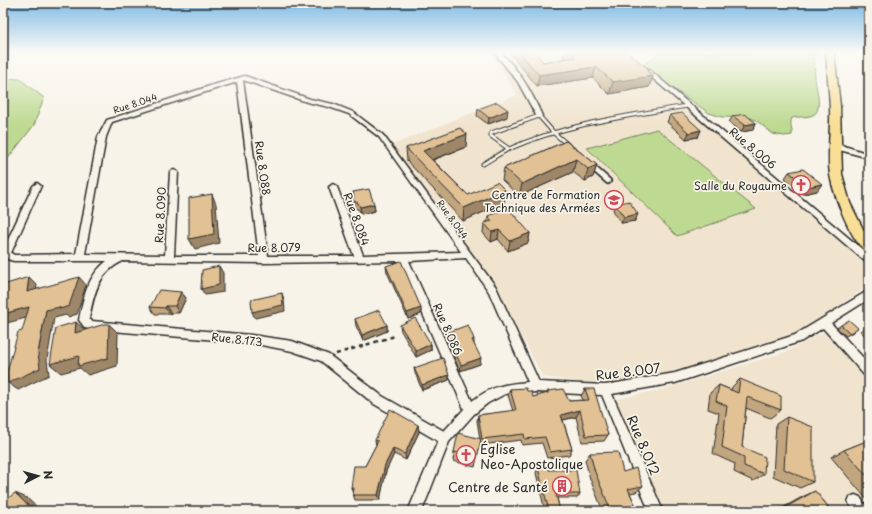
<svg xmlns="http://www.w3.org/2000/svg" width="872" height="514" viewBox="0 0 872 514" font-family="'Playpen Sans',sans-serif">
<rect width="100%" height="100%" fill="#f7f3e8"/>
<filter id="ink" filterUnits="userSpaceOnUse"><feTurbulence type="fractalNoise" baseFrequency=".025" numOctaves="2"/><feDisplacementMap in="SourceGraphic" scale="8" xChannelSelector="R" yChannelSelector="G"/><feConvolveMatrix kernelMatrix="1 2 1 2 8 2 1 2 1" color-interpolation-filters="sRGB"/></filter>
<g filter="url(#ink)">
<!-- built -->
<path fill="#f1e4cf" d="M487,52H622L685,107L869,260V285L821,319L795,334L668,377L602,385L543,377L497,290L473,255L389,146L517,95L492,56Z
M826,331L869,385V511H665L613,400L671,387L785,352Z"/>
<!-- green -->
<path fill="#beda92" stroke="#74825e" d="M657,52H816C814,60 814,68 815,77C815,86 824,110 813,115C807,118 798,116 792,118C789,124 793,129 792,135L784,136L773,134L757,121L751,118L722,117L709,113L655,76L643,65L656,56Z
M3,78L20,79L44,98L34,125L3,165Z
M657,129L756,209L677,236L587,148Z"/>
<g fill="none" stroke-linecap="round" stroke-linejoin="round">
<defs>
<path id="lane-far1" d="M509,149L491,136V133L539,116L554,133L568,145
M483,164C492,159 500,153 509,149C565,124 628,116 687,106"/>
<path id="lane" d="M591,166L608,181"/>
<path id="street" d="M494,52H500C519,70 532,92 542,116L541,117H537L518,82Z
M643,68H647L869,255V263L866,262L643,70Z
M245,76L310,99L333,104L353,112L383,135L496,287L539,382L605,385L675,373L795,335L869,290V299L831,323L869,364V377L865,376L823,328L802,341L675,383L612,394L663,511H649L602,395L536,392L505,394L488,403L474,414L449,442L422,511H408L438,441L374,404L321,361L292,351L251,343L89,329L85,328L79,320C83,298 88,275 107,261H14C6,259 3,258 3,250L33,186L37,183L41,186L11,253L14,255L76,254L98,137L107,120L213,85ZM243,80L307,102L329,107L349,114L379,137L461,252L363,255L337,187L333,184L329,187L354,256H268ZM237,82L259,256H174L178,172L174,170L170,172L165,255L85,254L106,137L112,122ZM466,258L489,292L528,382C504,384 492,386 472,401L409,261ZM123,261L264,263L400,261L464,409L444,431L382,396L329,355L292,341L251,335L92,321L89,319C94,293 98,273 123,261Z
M832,144H838L869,154V158L832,148Z
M855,495L860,497L869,511H854L848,502L850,497Z"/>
<path id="primary" d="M826,52H834L840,106L842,174L850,203L863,229L869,237V252C852,247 833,192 830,175C827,155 831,128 830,107C829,89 827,70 826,52Z"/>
</defs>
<!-- lane-far1 casing -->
<use href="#lane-far1" stroke="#2b2b2b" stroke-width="5"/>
<!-- lane casing -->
<use href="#lane" stroke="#2b2b2b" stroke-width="8"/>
<!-- street casing -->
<use href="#street" stroke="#2b2b2b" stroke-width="3"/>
<!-- primary casing -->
<use href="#primary" stroke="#2b2b2b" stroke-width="3"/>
<!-- path -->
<path stroke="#2b2b2b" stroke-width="2.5" stroke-dasharray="4 4" stroke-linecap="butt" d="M336,354L395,336"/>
<!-- lane-far1 -->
<use href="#lane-far1" stroke="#f7f3e8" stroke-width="3"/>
<!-- lane -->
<use href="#lane" stroke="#f7f3e8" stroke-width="4.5"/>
<!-- street -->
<use href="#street" fill="#f7f3e8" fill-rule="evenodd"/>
<!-- primary -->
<use href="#primary" fill="#f9df96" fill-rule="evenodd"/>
</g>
<!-- wall -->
<path fill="#c2a67f" stroke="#2b2b2b" d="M509,52H534L543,62L565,59L563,57L564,52H627L649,69L648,71L653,76L649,87L609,94L593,78L537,86Z
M478,109L507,117L488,124L477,116Z
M670,115L701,130L698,137L686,139L667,122Z
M733,116L756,123L753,130L741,132L729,122Z
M566,141L597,165L593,177L585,181L573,172L519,196L502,180L504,168Z
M466,147L433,160L468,195L505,190L504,203L463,221L407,161L406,148Z
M789,172L817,191L803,194L785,178Z
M353,192L374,204L375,211L361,214L359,210L353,207L352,200L354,198Z
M615,204L635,221L621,223L613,210Z
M488,216L530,233L528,243L508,251L498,239L491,242L483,233L484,223L487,222Z
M386,266L421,314L408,319L387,272Z
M181,292L186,298L179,313H171L170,314H155L150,307Z
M355,319L387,325V331L363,341L356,326Z
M869,324V339L860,331Z
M400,325L431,344V350L416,357L401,331Z
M841,325L855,331L846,336L837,328Z
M446,333L474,339V344L480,364L460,371L446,339Z
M414,368L449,375V380L422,390L415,373Z
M740,379L781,410L770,418L746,408L742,447L764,474L753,481L734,472L735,464L713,454L719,413L708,409L710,393L719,385L731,390L732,387Z
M510,389L527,391L533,397L546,394L548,391L569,401L583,400L581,396L585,389L608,435L604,441L582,442L576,417L563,420L572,449L569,455L547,458L542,443L522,445L521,440L481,445L480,441L475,467L453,461L454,452L480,439L477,421L478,415L513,411L508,395Z
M787,417L813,482L800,488L773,476L776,424Z
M418,425L419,432L406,460L394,454L386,471L380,500H355L351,488L365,466L376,445L375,440Z
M869,440V502L831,457L844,450Z
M590,453L623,472L643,486L636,492L630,493L638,511H603L590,479L585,460Z
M538,468L549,470L580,494L577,498H557L560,511H545L536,473Z
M815,491L832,511H777L802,497Z"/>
<!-- shaded-wall -->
<path fill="#9e8768" stroke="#2b2b2b" d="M596,67L593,78L537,86L539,75Z
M649,69L647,77L653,76L649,87L609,94L613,82L646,70Z
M508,110L507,117L488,124L489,118Z
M756,123L753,130L741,132L745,125Z
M701,130L698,137L686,139L689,133Z
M467,134L466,147L423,163V151Z
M576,159L573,172L519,196L522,184Z
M597,165L593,177L585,181L588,169Z
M822,184L817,191L803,194L808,187Z
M505,190L504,203L463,221L464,208Z
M212,194L216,204L219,243L195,249L189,239Z
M374,204L375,211L361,214L360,207Z
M638,214L635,221L621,223L624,217Z
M499,230L498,239L491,242L492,232Z
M530,233L528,243L508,251L510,241Z
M219,266L223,273V292L205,295L201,289Z
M29,277L37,285L35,299L27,292Z
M79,277L86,285L77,314L68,317L66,315L54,318L47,360L49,375L18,390L8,383L38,353L46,310Z
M181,292L186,298L179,313L175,306Z
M282,293L284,300L285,311L255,318L252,312Z
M166,306L171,313L170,314L165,308Z
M29,307L37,315L3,324V314Z
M421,308V314L408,319L407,313Z
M76,322L86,331L75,333Z
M109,324L118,333L117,366L88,375L80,368L61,373L50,364Z
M387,325V331L363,341L362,335Z
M431,344V350L416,357V351Z
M481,358L480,364L460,371L461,365Z
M449,375V380L422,390V385Z
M580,410L576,417L558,421L561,415Z
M418,425L419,432L406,460L405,454Z
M393,449L394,454L386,471L380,500L378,495L385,465Z
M15,493L27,498L41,511H34Z"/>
<!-- building -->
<path fill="#e2c194" stroke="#2b2b2b" d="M519,52H534L543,62L576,57L570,52H627L649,69L646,70L653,76L613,82L596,67L539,75Z
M497,102L508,110L489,118L478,109Z
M682,113L701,130L689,133L670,115Z
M745,114L756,123L745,125L733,116Z
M460,128L467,134L423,151L468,195L497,182L505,190L464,208L406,148Z
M566,141L597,165L588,169L576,159L522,184L504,168Z
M803,169L822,184L808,187L789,172Z
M369,189L374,204L360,207L358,203L352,200L354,197L353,192Z
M212,194L214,234L189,239V198Z
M629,201L638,214L624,217L615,204Z
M508,208L530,233L510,241L499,230L492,232L484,223L492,221L488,216Z
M401,261L421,308L407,313L386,266Z
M219,266V285L201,289L202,270Z
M29,277L27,292L79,277L69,306L60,309V307L46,310L38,353L40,368L8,383L7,372L18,332L22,331L29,307L3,314V285Z
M159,290L181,292L175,306H166L165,308L150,307Z
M282,293L283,305L252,312L251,300Z
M379,310L387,325L362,335L355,319Z
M415,318L431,344L416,351L400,325Z
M849,320L858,328L850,333L841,325Z
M76,322L75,333L105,324H109L108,358L78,366L79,356L50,364L56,328Z
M468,325L474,339L472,340L481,358L461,365L446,333Z
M443,358L449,375L422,385L414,368Z
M740,379L781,396V410L747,397L742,447L765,457L764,474L744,466V457L722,447L727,406L716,401L719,385L738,393Z
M526,388L527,391H531L533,397L548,393V391L563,389L569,401L589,400L585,389H594L608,435L586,436L580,410L561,415L572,449L550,452L545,437L525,439L524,434L482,439L478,415L516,410L510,389Z
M390,409L418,425L405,454L393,449L385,465L378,495H353L354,488H351L354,466H365L378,441L375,440Z
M787,417L813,427V482L784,469Z
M458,433L481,439L477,458L454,452Z
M869,440V478L844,450Z
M618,452L623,472L636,468L643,486L628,489L638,511H611L595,472L590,453Z
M548,466L549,470H576L580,494H556L560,511H549L538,468Z
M815,491L832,511H779Z
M15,493L34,511H3V502Z"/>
</g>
<!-- sky -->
<linearGradient id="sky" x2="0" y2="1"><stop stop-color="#7fbbe6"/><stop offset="0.42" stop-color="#fbfaf5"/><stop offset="1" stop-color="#fbfaf5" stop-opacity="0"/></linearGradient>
<rect width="872" height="124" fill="url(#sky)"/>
<!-- icons -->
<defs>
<symbol id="church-ring" viewBox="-11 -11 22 22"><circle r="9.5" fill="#f7f3e8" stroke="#d1495b" stroke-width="1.5"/><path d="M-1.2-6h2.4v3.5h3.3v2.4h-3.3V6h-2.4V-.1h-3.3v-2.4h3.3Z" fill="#d1495b"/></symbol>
<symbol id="school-ring" viewBox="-11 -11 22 22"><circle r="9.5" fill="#f7f3e8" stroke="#d1495b" stroke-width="1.5"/><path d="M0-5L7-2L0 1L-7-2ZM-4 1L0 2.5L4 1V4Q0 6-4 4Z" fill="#d1495b"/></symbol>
<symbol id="building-ring" viewBox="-11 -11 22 22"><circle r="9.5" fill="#f7f3e8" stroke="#d1495b" stroke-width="1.5"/><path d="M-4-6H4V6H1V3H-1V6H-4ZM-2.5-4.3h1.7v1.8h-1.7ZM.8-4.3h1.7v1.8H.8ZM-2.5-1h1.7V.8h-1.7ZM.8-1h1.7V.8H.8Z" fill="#d1495b"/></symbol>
</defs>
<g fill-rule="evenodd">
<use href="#church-ring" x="790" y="174" width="22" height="22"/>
<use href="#school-ring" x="603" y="189" width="22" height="22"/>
<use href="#church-ring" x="455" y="444" width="22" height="22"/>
<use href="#building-ring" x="551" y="475" width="22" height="22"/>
</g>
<g text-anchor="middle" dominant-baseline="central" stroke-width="3.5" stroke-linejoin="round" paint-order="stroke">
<!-- far-street labels -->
<g font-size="9" fill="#2b2b2b" stroke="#f7f3e8">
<text transform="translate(135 103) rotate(-18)">Rue 8.044</text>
<text transform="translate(453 219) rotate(54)">Rue 8.044</text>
</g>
<!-- street labels -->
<g font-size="11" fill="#2b2b2b" stroke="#f7f3e8">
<text transform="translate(753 148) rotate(40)">Rue 8.006</text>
<text transform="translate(263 168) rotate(82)">Rue 8.088</text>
<text transform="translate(160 215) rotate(-87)">Rue 8.090</text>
<text transform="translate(357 219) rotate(70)">Rue 8.084</text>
<text x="274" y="247">Rue 8.079</text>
<text transform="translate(448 329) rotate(66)">Rue 8.086</text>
<text transform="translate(237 339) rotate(6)">Rue 8.173</text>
</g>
<!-- poi labels -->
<g font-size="11" fill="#2b2b2b" stroke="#f7f3e8" text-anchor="end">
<text x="787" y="185">Salle du Royaume</text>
<text x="600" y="194">Centre de Formation<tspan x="600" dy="13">Technique des Armées</tspan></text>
</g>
<!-- near-street labels -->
<g font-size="13" fill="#2b2b2b" stroke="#f7f3e8">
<text transform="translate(628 371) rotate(-7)">Rue 8.007</text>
<text transform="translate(644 445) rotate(67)">Rue 8.012</text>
</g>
<!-- near-poi labels -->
<g font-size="13" fill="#2b2b2b" stroke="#f7f3e8" text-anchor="start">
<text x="480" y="448">Église<tspan x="480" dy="15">Neo-Apostolique</tspan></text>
<text x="548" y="486" text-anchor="end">Centre de Santé</text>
</g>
</g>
<!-- margin -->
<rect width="872" height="514" fill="none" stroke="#f7f3e8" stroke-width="16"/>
<rect x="8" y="8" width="856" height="498" fill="none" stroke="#2b2b2b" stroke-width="1.5" filter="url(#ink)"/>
<!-- north arrow -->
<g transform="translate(38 476) rotate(84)" stroke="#f7f3e8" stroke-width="3" paint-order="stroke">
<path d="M0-3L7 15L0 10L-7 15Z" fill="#2b2b2b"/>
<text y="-6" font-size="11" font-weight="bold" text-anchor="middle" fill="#2b2b2b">N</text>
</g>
</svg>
